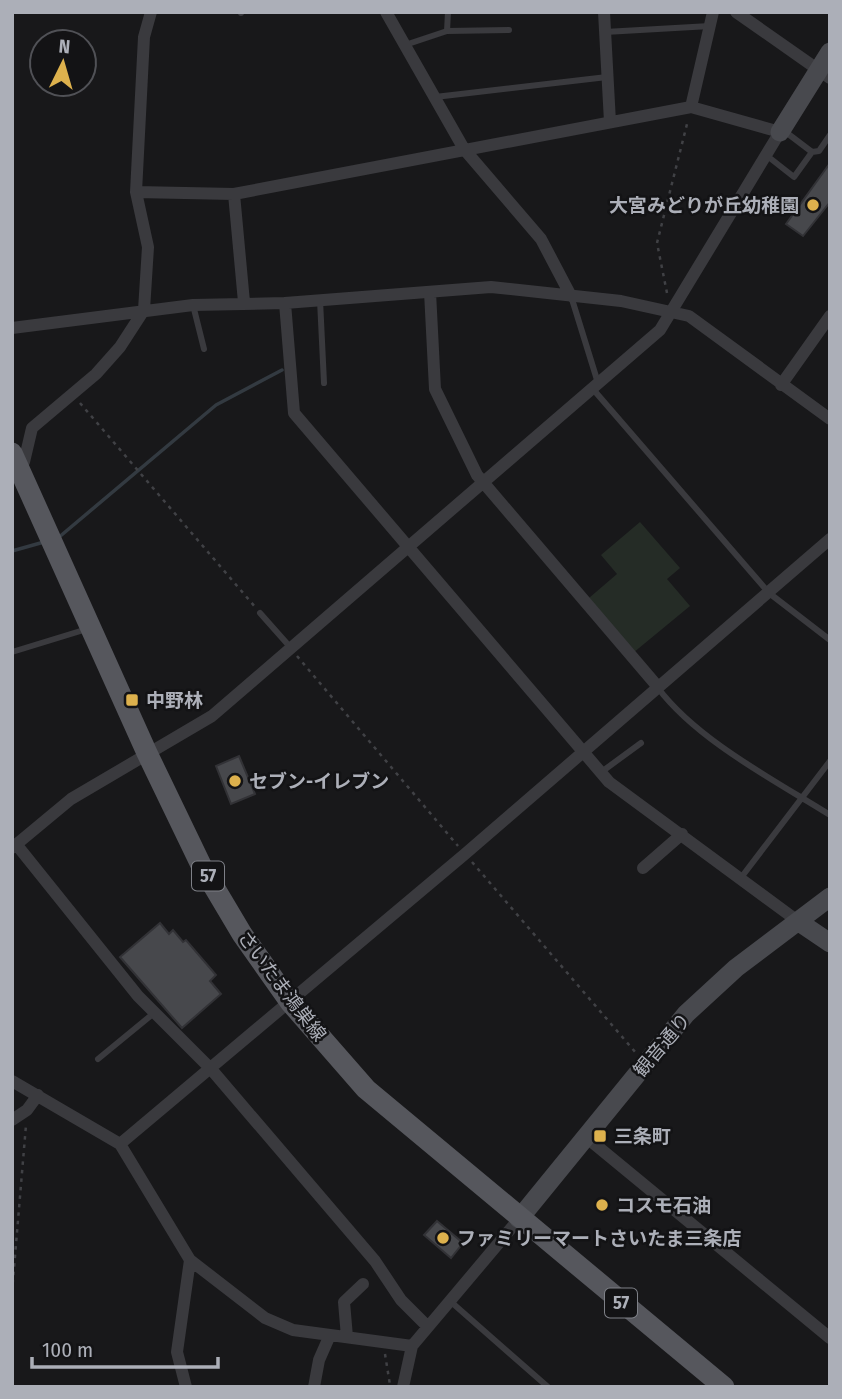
<svg xmlns="http://www.w3.org/2000/svg" width="842" height="1399" viewBox="0 0 842 1399" font-family="'Fira Sans Condensed','Noto Sans JP',sans-serif">
<rect width="100%" height="100%" fill="#18181a"/>
<!-- green -->
<path fill="#252c26" d="M640,522L680,568L667,579L690,606L633,653L589,598L617,574L601,555Z"/>
<g fill="none" stroke-linecap="round" stroke-linejoin="round">
<!-- stream -->
<path stroke="#333a41" stroke-width="3.5" d="M58,538L216,405L282,370
M12,551L44,542"/>
</g>
<!-- building -->
<path fill="#47484c" stroke="#323236" stroke-width="2" d="M830,163V202L803,236L786,224Z
M239,756L255,794L231,804L216,766Z
M160,923L169,934L173,930L183,942L186,940L216,975L210,981L221,994L182,1028L120,957Z
M437,1221L463,1243L451,1258L424,1235Z"/>
<g fill="none" stroke-linecap="round" stroke-linejoin="round">
<!-- path -->
<path stroke="#404145" stroke-width="2.5" stroke-dasharray="3.5 5" stroke-linecap="butt" d="M667,293L657,243L688,120
M80,403L256,608
M297,656L458,846
M472,862L636,1053
M12,1292L26,1125
M385,1354L390,1385"/>
<!-- lane -->
<path stroke="#3a3a3e" stroke-width="6" d="M241,13V12
M447,31L509,30
M605,32L710,26
M405,45L447,31L448,12
M435,97L607,77
M812,152L819,151L830,135
M766,155L794,177L812,152L783,130
M571,296L598,383
M320,300L324,383
M193,305L204,349
M592,388L769,593L830,640
M260,613L291,648
M12,652L87,629
M658,688C697,740 774,780 830,815
M600,773L641,743
M740,879L830,761
M98,1059L154,1013
M450,1301L548,1387"/>
<!-- street -->
<path stroke="#3a3a3e" stroke-width="12" d="M386,12L464,149L541,239L571,296
M604,12L610,122
M736,12L830,78
M691,107L713,12
M234,194L244,302
M430,292L435,389L477,475L658,687
M285,303L294,413L609,782L799,922
M12,328L193,305L285,303L491,287L621,301L689,316L830,419
M781,385L830,316
M15,469L24,462L32,428L96,374L120,347L144,310L148,247L136,192L144,37L151,12
M16,844L138,996L211,1069L375,1261L401,1300L428,1327
M12,848L71,799L212,716L660,330L780,132L691,107L234,194L136,192
M643,868L682,834
M12,1081L120,1144L190,1260L265,1318L293,1330L412,1346
M12,1120L27,1110L38,1095
M586,1137L830,1338
M120,1144L465,854L830,539
M347,1337L344,1302L363,1284
M186,1387L177,1352L190,1260
M314,1387L319,1360L330,1335
M403,1387L412,1346L519,1219"/>
<!-- secondary -->
<path stroke="#48494e" stroke-width="19" d="M780,132L830,52
M799,922L830,943
M519,1219L686,1014L736,968L830,897"/>
<!-- primary -->
<path stroke="#56575d" stroke-width="21" d="M12,453L147,753L201,865L242,934L290,1002L366,1089L724,1387"/>
</g>
<!-- markers -->
<g fill="#ddb14d" stroke="#131315" stroke-width="2.5">
<circle cx="813" cy="205" r="7"/>
<rect x="125" y="693" width="14" height="14" rx="3.5"/>
<circle cx="235" cy="781" r="7"/>
<rect x="593" y="1129" width="14" height="14" rx="3.5"/>
<circle cx="602" cy="1205" r="7"/>
<circle cx="443" cy="1238" r="7"/>
</g>
<g text-anchor="middle" dominant-baseline="central" stroke-width="5" stroke-linejoin="round" paint-order="stroke">
<!-- shield labels -->
<g fill="#131315" stroke="#7e8087" stroke-width="2">
<rect x="192" y="861.5" width="32" height="29" rx="5"/>
<rect x="605" y="1288.5" width="32" height="29" rx="5"/>
</g>
<g font-size="18" font-weight="bold" fill="#acafb8">
<text x="208" y="876">57</text>
<text x="621" y="1303">57</text>
</g>
<!-- poi labels -->
<g font-size="19" font-weight="bold" fill="#acafb8" stroke="#131315" text-anchor="start">
<text x="799" y="205" text-anchor="end">大宮みどりが丘幼稚園</text>
<text x="146" y="700">中野林</text>
<text x="249" y="781">セブン-イレブン</text>
<text x="614" y="1136">三条町</text>
<text x="616" y="1205">コスモ石油</text>
<text x="457" y="1238">ファミリーマートさいたま三条店</text>
</g>
<!-- street labels -->
<g font-size="19" fill="#acafb8" stroke="#131315">
<text transform="translate(282 986) rotate(53)">さいたま鴻巣線</text>
<text transform="translate(662 1045) rotate(-50)">観音通り</text>
</g>
</g>
<!-- border -->
<rect width="842" height="1399" fill="none" stroke="#acafb8" stroke-width="28"/>
<!-- north arrow -->
<g transform="translate(63 63) rotate(5)"><circle r="33" fill="#131315" stroke="#505156" stroke-width="2"/>
<path d="M0-5L12 26L0 18L-12 26Z" fill="#ddb14d"/>
<text y="-10" font-size="19" font-weight="bold" text-anchor="middle" fill="#acafb8">N</text>
</g>
<!-- scale -->
<path d="M32 1357v10h186v-10" fill="none" stroke="#acafb8" stroke-width="3.5"/>
<text x="42" y="1357" font-size="21" fill="#acafb8" stroke="#131315" stroke-width="5" paint-order="stroke">100 m</text>
</svg>
